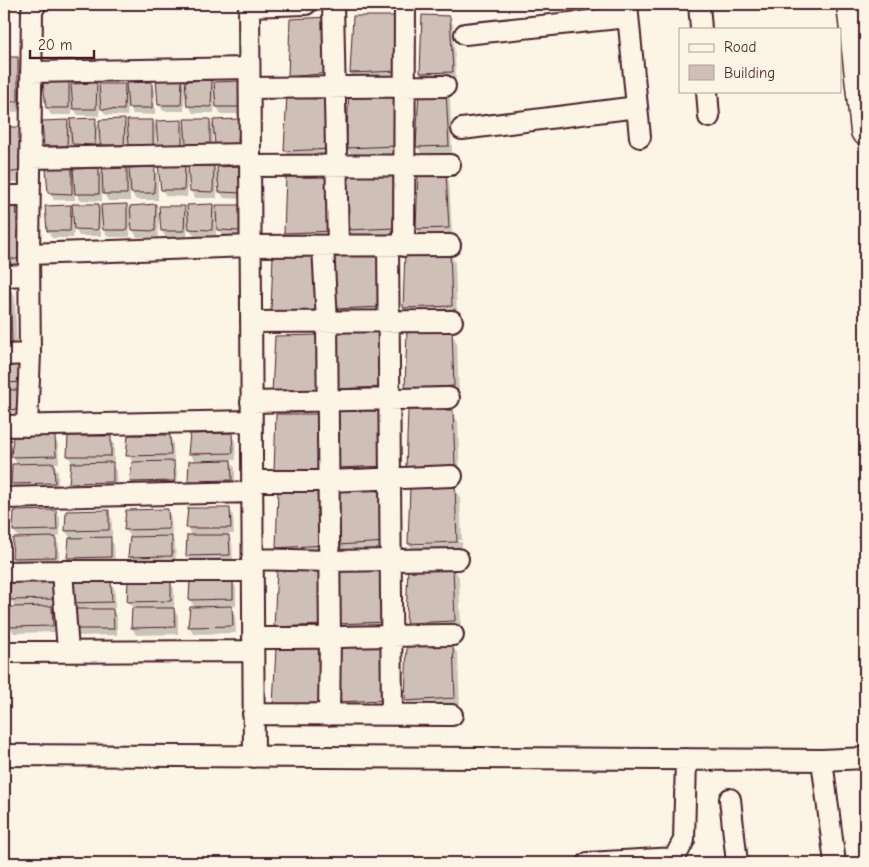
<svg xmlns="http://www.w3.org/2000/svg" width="869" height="867" viewBox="0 0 869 867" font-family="'Comic Neue',sans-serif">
<rect width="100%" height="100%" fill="#fcf5e5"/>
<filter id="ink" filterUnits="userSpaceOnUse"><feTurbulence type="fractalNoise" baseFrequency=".02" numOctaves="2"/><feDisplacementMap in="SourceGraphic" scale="10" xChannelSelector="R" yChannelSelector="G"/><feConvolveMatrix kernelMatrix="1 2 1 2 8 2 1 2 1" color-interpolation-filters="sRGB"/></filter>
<g filter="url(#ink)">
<!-- shadow -->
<path fill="#0003" d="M354,18L405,81L357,84L351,73Z
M449,18L453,24L456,78L425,79L421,72Z
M292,21L336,83L295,87L289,76Z
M4,58L18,59L24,69V111L4,113Z
M181,80L185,87L184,111H163L159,104Z
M211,82L216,90L239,83L242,114H221L217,107L216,97H215L214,113H193L189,106Z
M151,83L155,90V115L133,114L128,105L127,116L106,115L102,109V103H100L99,116L78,115L72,106V115H51L47,108L69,84L72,90L96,84L101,92L124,85L128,92Z
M393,92L399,102L401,156L353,158L347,148Z
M446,92L450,99L452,153H421L417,147Z
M288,95L339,159L292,161L286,151Z
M95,120L101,129L124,120L129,129L153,121L158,130L181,122L186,130L210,120L215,128L238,121L242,127V152L213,135V151H191L188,144L187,138H185V153L158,133H156V152H134L130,145V135H128L127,152L106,151L102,145L101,132H99L98,151H77L71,141V153L49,152L45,146L68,121L72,128Z
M4,128H21L27,181L4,183Z
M184,165L189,173L187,197L166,196L162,189Z
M214,167L219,175L242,168L245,199L224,198L220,192L219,183H217V198H195L191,191Z
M71,169L75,175L99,169L103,177L127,170L131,177L154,169L158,175V200H136L130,190V201H108L102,190V201L80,200L75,191V200H54L50,193Z
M393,173L399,184L401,238L353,240L347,230Z
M445,174L449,181L452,235H421L417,229Z
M287,177L338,241L291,243L285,233Z
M4,203H15L21,213L23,269H4Z
M98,205L103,214L127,206L132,214L155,206L161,215L184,207L189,215L213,205L217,214L241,206L244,237H223L219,230L218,221H216V236H194L190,229V221H188L187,238H166L162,231L161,218H159L158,237H137L133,230L132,219H130V237H108L104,230V217H102L101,229L77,228V230L101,231V236H79L74,226L73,238H52L48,231L70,207L74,213Z
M406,252H449L455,263L457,316L410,318L404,308Z
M336,253L387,317L340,319L334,309Z
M274,256L326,320L272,312Z
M4,286H9L15,297L17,353L4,352Z
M451,332L457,343L459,396L412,399L406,388Z
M381,333L389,397L342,399L336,389Z
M4,364H22L26,416L4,417Z
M452,411L458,422L460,475L407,467Z
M382,412L390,476L343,479L337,468Z
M277,416L329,479L281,482Z
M231,435L235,441L236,460H230L235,468V487H193L189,481L195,462L190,454Z
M169,436L173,443L174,461H172L177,470L178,488L135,489L132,482L133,462L128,455Z
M69,437H110L114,444V462H111L116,471L117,489L74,490L71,483L72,463L68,456Z
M54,438L58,444L59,463H53L58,472V490H16L12,484L17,465L13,457Z
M454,487L460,498L462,540L414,542V545L462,542V552L415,554L409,544Z
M341,489L392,552L345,555L339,544Z
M279,492L330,556L283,558L277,548Z
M189,509H229L233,516L234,534H227L232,543L233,561L191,562L187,555L192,537L188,528Z
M56,511L60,518V536L54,537L59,545V564H17L13,557L19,539L14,531Z
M127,511H167L171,517L172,536H170L175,544L176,562L133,563L129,557L131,537L126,530Z
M108,512L112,519V537H109L114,545L115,563L72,564L68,558L71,539L66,531Z
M453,567L459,577L461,631L413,633L407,623Z
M340,568L391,632L344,634L338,624Z
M278,571L329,635L282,638L276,627Z
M52,580L57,606H51L55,614L56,632L14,633L10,627L15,608L11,599Z
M192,581H232L236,587V606H230L235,615L236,633L193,634L190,627L195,608L190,600Z
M170,582L174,589V608H173L178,616V634L136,635L132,628L134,608L128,602Z
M111,583L115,590V608H112L117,617V635L75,636L69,602Z
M452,645L458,655L460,709L412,711L406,701Z
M339,646L390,710L343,712L337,702Z
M326,659L328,713L281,715Z"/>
<!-- building -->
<path fill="#cfc0b7" stroke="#4a1f2b" d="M422,15L450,16L453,72L420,73Z
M353,16H398L400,71L350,73Z
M329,17L330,73L288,77L290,19Z
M4,57H18V101L4,103Z
M182,79L181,105H158L156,80Z
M212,80L211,107L187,106L185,81Z
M240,81L239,107H216L214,82Z
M69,82V108H46L43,83Z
M152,82V108H128L126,83Z
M97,83L96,109H73L71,84Z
M99,84H125L124,110L101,109Z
M394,90L396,146L346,148L349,91Z
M419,90L446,91L449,146L416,147Z
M332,93L334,149L284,151L287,94Z
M96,118L95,145L72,144L70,119Z
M125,119L124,145H100L99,120Z
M184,119H210V145L186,144Z
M239,119L238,145H215L213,120Z
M68,120L67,146H44L42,121Z
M127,120H153V146L129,145Z
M182,120V146H158L156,121Z
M4,127H21L22,171L4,173Z
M185,164L184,190H161L158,165Z
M188,166H214L213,192L190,191Z
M243,166L242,193L219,192L217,167Z
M72,167V194L48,193L46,169Z
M155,167L154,193H131L129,168Z
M99,168V194H75L73,169Z
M127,168V194H103L102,169Z
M393,172L395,228L346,230L348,173Z
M418,172L446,173L449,228L416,229Z
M331,175L333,231L284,233L286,176Z
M16,201L18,259H4V202Z
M72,204H99L98,230L74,229Z
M127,204V230H103L101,205Z
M156,204L155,231L132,230L130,206Z
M213,204L212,230L189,229L187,205Z
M71,205L70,231H47L45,206Z
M216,205H242L241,231L217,230Z
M159,206H185L184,231H161Z
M405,251H450L452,306L403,308Z
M335,252H380L382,307L333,309Z
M273,255H318L320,310L271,312Z
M4,285H10L12,343L4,342Z
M407,331H452L454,386L405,389Z
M337,332H382L384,387L335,389Z
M320,335L322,390L272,393L275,336Z
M4,363H23V382L4,383Z
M4,390H22V409L4,410Z
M408,410H453L455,465L406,468Z
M338,411H383L385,466L336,468Z
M276,414H321L323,469L274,472Z
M232,433L233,453L188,454L190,434Z
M128,435H170L171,455L126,456Z
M55,436L56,456L11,457L13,437Z
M68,436H111V456H67Z
M231,460L232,480L188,481L189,461Z
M174,461L175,481L130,482L132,462Z
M113,462V482L69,483L71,463Z
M54,463L55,483L11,484L12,464Z
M455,486L457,542L408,544L410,487Z
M340,487H385L387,542L338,545Z
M323,490L325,545L276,548L278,491Z
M188,508H230L231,528H186Z
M168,509L169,529L124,530L126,510Z
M56,510L57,530L13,531L14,511Z
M109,510V530L65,531L66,511Z
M187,535H229L230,555L186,556Z
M172,536V556L128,557L130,537Z
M56,537V557L12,558L13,538Z
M111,537V557L67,558L69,538Z
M408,566H453L455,621L406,623Z
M339,567H384L386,622L336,624Z
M277,570H322L324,625L274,627Z
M53,579L54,599L9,600L11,580Z
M233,579V599L189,600L190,580Z
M171,581V601L127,602L128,582Z
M69,582H111L112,602L68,603Z
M52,606L53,626L9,627L10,607Z
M232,606L233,626L188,627L190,607Z
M132,608H174L175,627L131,628Z
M71,609H113L114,629H70Z
M453,643L455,698L405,701L407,644Z
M383,644L385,700L335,702L338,645Z
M321,647L323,703L273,705L276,648Z"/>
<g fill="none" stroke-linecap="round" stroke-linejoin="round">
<defs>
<path id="street" d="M249,4L254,757
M333,4L338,246
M699,4L701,29
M627,5L640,137
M249,6L306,4
M465,34L628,17
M31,72L249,68
M250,88L445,86
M707,91L709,117
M462,129L637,107
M30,158L250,154
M250,166L450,165
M4,196H29
M323,246L327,322L330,639L329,715
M388,246L392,714
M404,246L405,4
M29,254L250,246L450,245
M4,276L29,275
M251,322L452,321
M4,355L30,354
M251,402L449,398
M4,426L251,421
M27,426L30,354L29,254L32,11L36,4
M252,481H328L452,476
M4,498L252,492
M252,559L330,561L458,559
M62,571L68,651
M4,572L62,571H252
M253,638C319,639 386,635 453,635
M4,652L252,651
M253,714L452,715
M4,755L822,760L865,758
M822,760L835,863
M730,799L737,863
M588,863L675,858
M672,863L684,840L686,759"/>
<path id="primary" d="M851,4L865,131"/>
</defs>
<!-- street casing -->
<use href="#street" stroke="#4a1f2b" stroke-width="24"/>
<!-- primary casing -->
<use href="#primary" stroke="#4a1f2b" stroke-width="31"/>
<!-- street -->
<use href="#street" stroke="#fcf5e5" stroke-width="20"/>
<!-- primary -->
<use href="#primary" stroke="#fcf5e5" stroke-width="28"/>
</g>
</g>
<!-- margin -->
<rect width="869" height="867" fill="none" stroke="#fcf5e5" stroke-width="20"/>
<rect x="10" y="10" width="849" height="847" fill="none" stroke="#4a1f2b" stroke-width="2" filter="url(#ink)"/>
<!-- legend -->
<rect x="679" y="28" width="162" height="65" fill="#fcf5e5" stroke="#b59f9b"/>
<rect x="689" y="44" width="25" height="8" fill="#fcf5e5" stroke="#b59f9b"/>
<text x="724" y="52" font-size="15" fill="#4a1f2b">Road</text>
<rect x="689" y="65" width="25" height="15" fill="#cfc0b7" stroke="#b59f9b"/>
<text x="724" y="78" font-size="15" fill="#4a1f2b">Building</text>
<!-- scale -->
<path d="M30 50v8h64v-8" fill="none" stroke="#4a1f2b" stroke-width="2.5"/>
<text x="38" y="50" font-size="15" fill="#4a1f2b" stroke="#fcf5e5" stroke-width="4" paint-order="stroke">20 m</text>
</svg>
